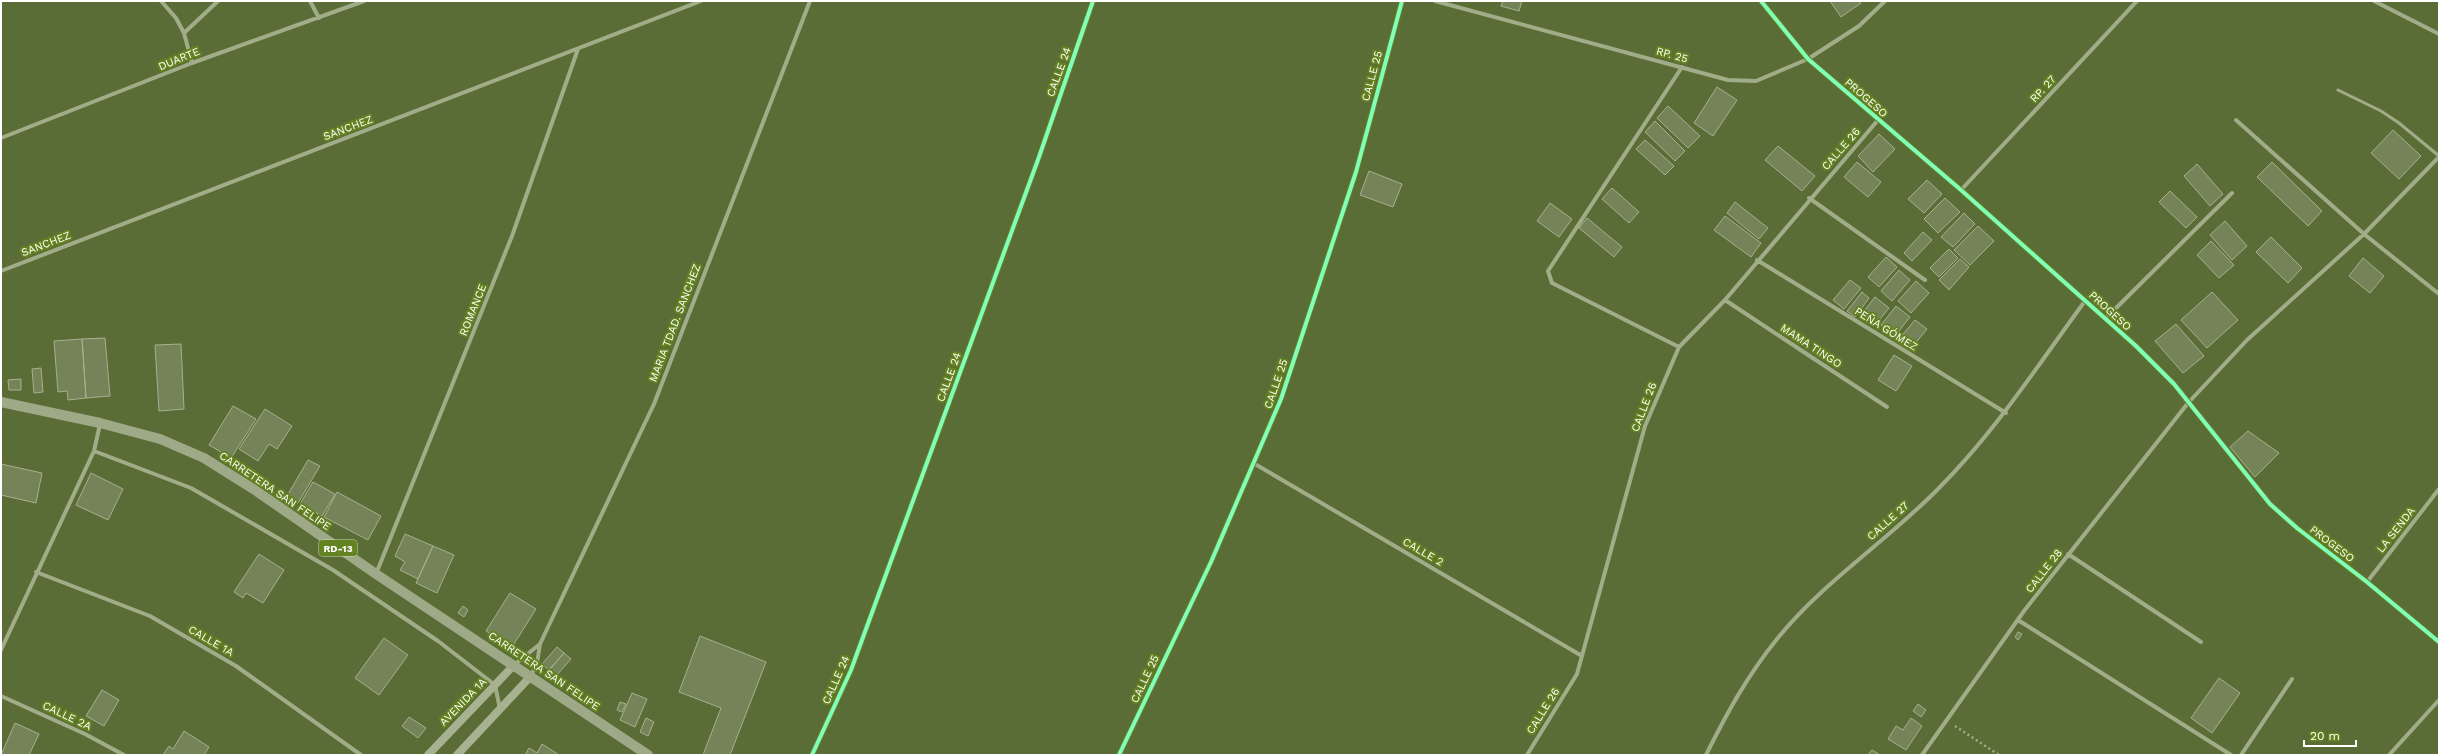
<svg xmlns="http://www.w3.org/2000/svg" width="2440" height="756" viewBox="0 0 2440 756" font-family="'Work Sans',sans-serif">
<rect width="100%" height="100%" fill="#5b6d36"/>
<!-- building -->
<path fill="#758359" stroke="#a6b190" d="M1503,1H1522L1519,11L1501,6Z
M1830,1H1859L1861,3L1841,17Z
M1717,87L1737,100L1713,136L1694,123Z
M1668,106L1700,136L1688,148L1657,118Z
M1655,121L1685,151L1675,161L1645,132Z
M2393,130L2421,156L2399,179L2371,153Z
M1879,134L1895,149L1873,172L1858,156Z
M1645,140L1674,166L1665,175L1636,149Z
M1778,146L1815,176L1802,191L1765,160Z
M1857,162L1881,182L1868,197L1844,177Z
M2272,162L2322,211L2308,226L2257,177Z
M2197,164L2223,194L2210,206L2184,176Z
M1369,171L1402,184L1393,207L1360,195Z
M1927,180L1942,194L1924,213L1908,199Z
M1612,188L1639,212L1629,223L1602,199Z
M2170,191L2197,217L2186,228L2159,202Z
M1945,198L1960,212L1938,233L1924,219Z
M1735,202L1768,228L1759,239L1727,213Z
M1550,203L1572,219L1559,237L1537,221Z
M1964,213L1975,224L1953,247L1941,237Z
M1725,216L1761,243L1751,257L1714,230Z
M1587,218L1622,247L1614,257L1579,228Z
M2225,221L2247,246L2232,260L2210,235Z
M1978,226L1994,241L1970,265L1954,250Z
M1923,232L1932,240L1912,261L1904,253Z
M2271,237L2302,268L2288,283L2256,252Z
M2211,241L2234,265L2219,278L2197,255Z
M1949,249L1958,258L1939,277L1930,268Z
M1886,257L1897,267L1879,287L1868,277Z
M2363,258L2384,276L2370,293L2349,276Z
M1960,259L1969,267L1949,290L1939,280Z
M1899,270L1910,280L1892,301L1881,291Z
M1850,280L1861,288L1844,309L1833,300Z
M1916,281L1929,293L1911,313L1898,301Z
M1862,292L1869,298L1855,317L1847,311Z
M2212,292L2238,320L2207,348L2181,320Z
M1875,297L1889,308L1875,325L1861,315Z
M1896,306L1910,317L1895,336L1881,325Z
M1915,320L1927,329L1910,350L1898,340Z
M2176,324L2204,356L2183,373L2155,341Z
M105,338L110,396L86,398L82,339Z
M82,339L86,398L68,400L67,391L58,392L54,341Z
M181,344L184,409L159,411L155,345Z
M1894,355L1912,366L1896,391L1878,380Z
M41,368L43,392L34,393L32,369Z
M21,379V390H9L8,380Z
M233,406L256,419L231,458L209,445Z
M265,409L292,426L277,449L269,444L258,461L239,449Z
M2248,431L2279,453L2255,477L2230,447Z
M308,460L320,466L298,503L287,496Z
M1,464L42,473L36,503L1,495Z
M91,473L123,489L108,520L76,505Z
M313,482L335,494L322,516L300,504Z
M337,492L381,516L368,540L324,517Z
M405,534L433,546L418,579L400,570L405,562L395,556Z
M433,546L454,555L437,593L416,583Z
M259,554L284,570L263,603L246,593L243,598L234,592Z
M510,593L536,609L512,647L486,631Z
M463,606L468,610L464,617L458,613Z
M2018,632L2022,634L2018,640L2015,637Z
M700,636L766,662L730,755H703L721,708L679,692Z
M384,638L408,655L379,695L355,678Z
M557,647L564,653L549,670L542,664Z
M564,653L571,659L556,676L549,670Z
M2219,678L2240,693L2212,733L2191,718Z
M102,690L119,700L104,726L86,716Z
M632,693L647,699L635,727L620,720Z
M620,702L626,704L622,712L617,710Z
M1918,704L1926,710L1921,717L1913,711Z
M409,717L426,728L418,738L402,726Z
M646,718L654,722L648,736L640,732Z
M1911,718L1922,726L1906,750L1888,739L1896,726L1903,730Z
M15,723L39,734L29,755H1Z
M184,731L209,747L204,755H163L169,746L173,749Z
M542,744L559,755H525L529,748L537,753Z
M1872,750L1880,755H1868Z"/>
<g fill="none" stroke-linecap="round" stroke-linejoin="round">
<!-- path -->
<path stroke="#a1ad88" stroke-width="2.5" stroke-dasharray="2 3" stroke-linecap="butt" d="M1955,726L1999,755"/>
<!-- service -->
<path stroke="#a1ad88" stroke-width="3" d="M2338,90L2381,111L2399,123L2439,156"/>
<!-- minor -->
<path stroke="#a1ad88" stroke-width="4" d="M161,1L176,18L184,33
M310,1L319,18
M1435,1L1728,80L1756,81L1808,59L1859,26L1885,1
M1761,1L1808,59L1961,190L2136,346L2174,384L2270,504L2297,528L2367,582L2439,642
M2374,1L2439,34
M192,63L184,33L218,1
M2236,120L2364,234L2439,294
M1,138L192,63L364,1
M1961,190L2137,1
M1809,198L1925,280
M1757,260L2006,413
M1,271L701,1
M1725,300L1887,407
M2105,319L2232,193
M1679,347L1552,283L1548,271L1682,67
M94,451L191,488L333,570L438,641L495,685L500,709
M1255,464L1582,656
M2068,554L2201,642
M36,572L150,616L236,666L361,755
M376,574L512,236L578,49
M2367,582L2439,489
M2018,620L2231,755
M1,650L94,451L100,424
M514,665L540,644
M531,676L537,663L540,644L654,404L810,1
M1,696L85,734L124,755
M812,755L851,670L1039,157L1093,1
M1119,755L1211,562L1281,399L1356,172L1402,1
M1527,755L1577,674L1645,426L1679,347L1725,300L1878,120
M1706,755C1727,713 1747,676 1777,639C1823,582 1887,541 1938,489C1995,432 2038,365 2085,301
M1922,755L2024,611L2188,403L2247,340L2364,234L2439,157
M2241,755L2292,679
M2389,755L2439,700"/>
<!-- secondary -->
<path stroke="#a7b291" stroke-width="8" d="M428,755L514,665
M457,755L530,677"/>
<!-- primary -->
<path stroke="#9ea987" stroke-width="10" d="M1,402L100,423L160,439L204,458L255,490L376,574L648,755"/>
<defs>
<path id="cycleway" d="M1761,1L1808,59L1961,190L2136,346L2174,384L2270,504L2297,528L2367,582L2439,642
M812,755L851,670L1039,157L1093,1
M1119,755L1211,562L1281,399L1356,172L1402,1"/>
</defs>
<!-- cycleway casing -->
<use href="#cycleway" stroke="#638320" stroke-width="6"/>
<!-- cycleway -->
<use href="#cycleway" stroke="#80ffba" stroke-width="4"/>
</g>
<g text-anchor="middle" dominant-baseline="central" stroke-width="4" stroke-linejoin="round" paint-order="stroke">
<!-- shield labels -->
<rect fill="#638320" stroke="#d0dabc" stroke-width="1" x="319" y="540" width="38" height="16" rx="3"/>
<g font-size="10" font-weight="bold" fill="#fff">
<text x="338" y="548">RD-13</text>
</g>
<!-- street labels -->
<g font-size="11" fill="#fff" stroke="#638320">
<text transform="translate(1672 55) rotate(15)">RP. 25</text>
<text transform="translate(179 59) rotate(-22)">DUARTE</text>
<text transform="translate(1059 72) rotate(-70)">CALLE 24</text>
<text transform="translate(1372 76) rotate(-75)">CALLE 25</text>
<text transform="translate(2043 89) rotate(-47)">RP. 27</text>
<text transform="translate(1866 98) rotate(41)">PROGESO</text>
<text transform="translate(348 128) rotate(-21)">SANCHEZ</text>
<text transform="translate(1841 149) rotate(-49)">CALLE 26</text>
<text transform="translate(46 244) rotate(-21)">SANCHEZ</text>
<text transform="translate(473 310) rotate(-68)">ROMANCE</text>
<text transform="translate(2110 311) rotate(42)">PROGESO</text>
<text transform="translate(675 323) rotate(-69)">MARIA TDAD. SANCHEZ</text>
<text transform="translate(1886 329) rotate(32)">PEÑA GÓMEZ</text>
<text transform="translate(1811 346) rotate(33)">MAMA TINGO</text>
<text transform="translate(949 377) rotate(-70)">CALLE 24</text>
<text transform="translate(1276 384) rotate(-71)">CALLE 25</text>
<text transform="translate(1644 407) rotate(-69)">CALLE 26</text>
<text transform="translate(275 491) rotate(34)">CARRETERA SAN FELIPE</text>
<text transform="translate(1888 521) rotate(-42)">CALLE 27</text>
<text transform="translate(2396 530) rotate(-52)">LA SENDA</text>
<text transform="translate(2332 544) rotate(37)">PROGESO</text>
<text transform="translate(1423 552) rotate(30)">CALLE 2</text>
<text transform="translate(2044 571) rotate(-52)">CALLE 28</text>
<text transform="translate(211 641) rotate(30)">CALLE 1A</text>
<text transform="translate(544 671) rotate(34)">CARRETERA SAN FELIPE</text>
<text transform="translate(1145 679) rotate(-65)">CALLE 25</text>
<text transform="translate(836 680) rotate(-66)">CALLE 24</text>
<text transform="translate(463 702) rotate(-46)">AVENIDA 1A</text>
<text transform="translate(1543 711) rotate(-58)">CALLE 26</text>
<text transform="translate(67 716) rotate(25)">CALLE 2A</text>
</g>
</g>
<!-- border -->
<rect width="2440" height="756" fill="none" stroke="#ffffff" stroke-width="4"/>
<!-- scale -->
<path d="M2304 740v6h52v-6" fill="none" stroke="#ffffff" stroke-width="2"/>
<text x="2310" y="740" font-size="12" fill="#ffffff" stroke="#638320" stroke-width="3" paint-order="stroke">20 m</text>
</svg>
